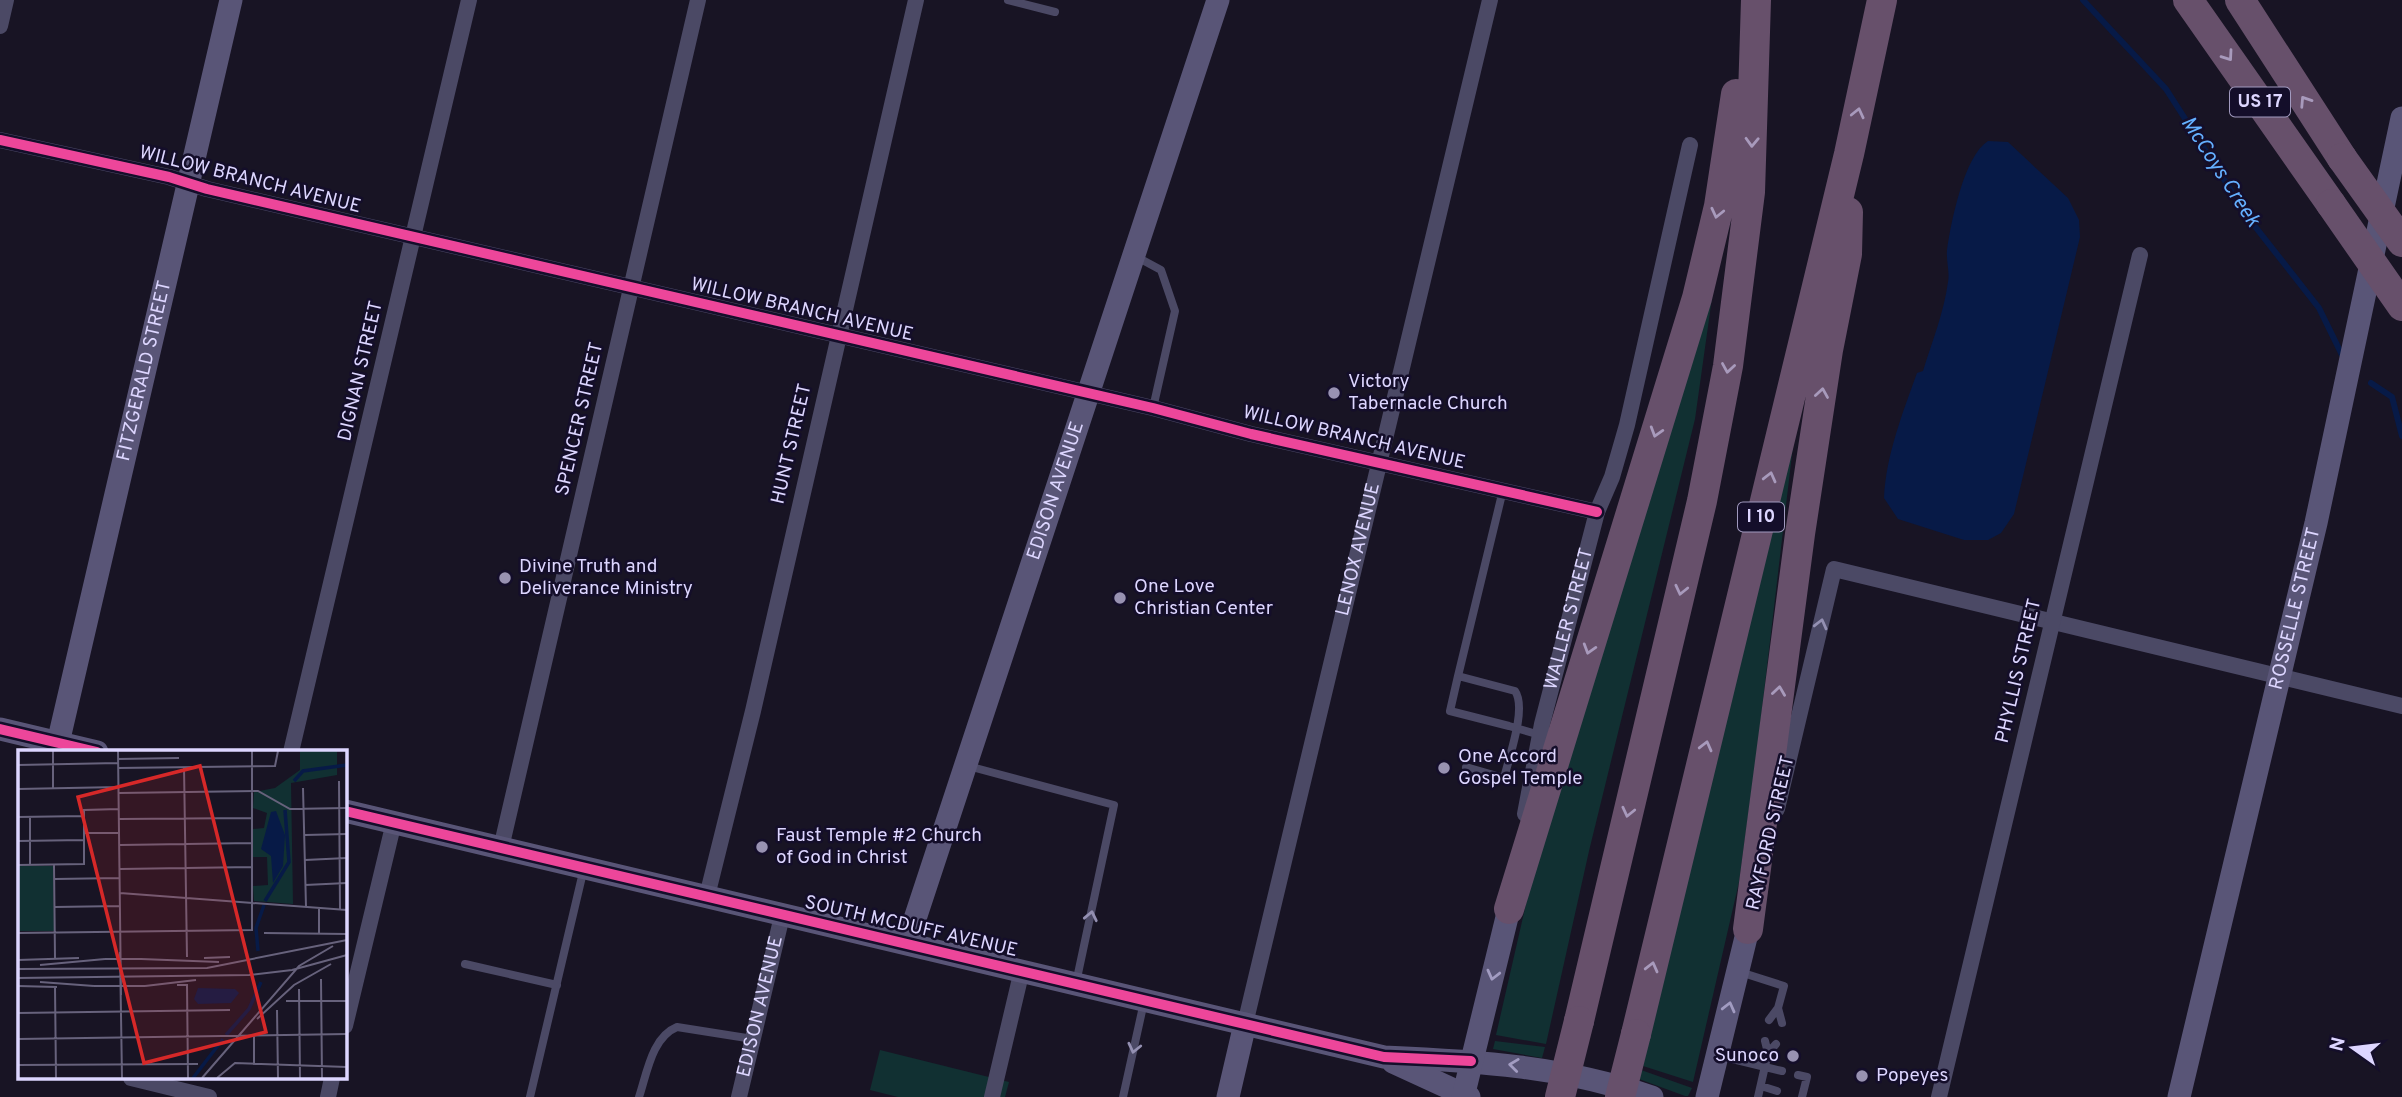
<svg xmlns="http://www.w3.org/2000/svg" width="2402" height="1097" viewBox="0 0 2402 1097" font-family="Overpass,sans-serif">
<rect width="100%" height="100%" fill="#181424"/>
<!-- green -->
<path fill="#113032" d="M1719,248L1695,419L1589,851L1546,1044L1496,1035L1542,834Z
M1797,412L1758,743L1739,882L1693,1082L1643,1066Z
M1495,1041L1545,1047L1542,1058L1493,1049Z
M880,1050L1009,1082L1005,1097H898L870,1090Z
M1641,1070L1692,1088L1688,1096H1685L1639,1079Z"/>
<!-- water -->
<path fill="#071a47" d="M1988,141L2008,142L2068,198L2079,220L2080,237L2014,514L2001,533L1988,540H1964L1898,519L1884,498C1886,455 1903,412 1917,373L1923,371C1932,342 1944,312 1948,282C1950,272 1946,261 1947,250C1951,222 1964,156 1988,141Z"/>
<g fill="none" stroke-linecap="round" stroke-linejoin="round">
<!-- stream -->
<path stroke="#071a47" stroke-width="6" d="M2083,0L2166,89L2250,220L2319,308L2342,355
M2371,383L2392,397L2402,436"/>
<!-- lane -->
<path stroke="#4b4965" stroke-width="8" d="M1008,0L1055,12
M1135,256L1161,270L1175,311L1153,408
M1458,676L1503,490
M968,766L1114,805L1076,983
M1466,767L1504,778C1509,757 1527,708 1515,691L1458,676L1450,711L1509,726C1519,729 1530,732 1540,735
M465,964L557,985
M1740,972L1784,986L1778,1008L1782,1023
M1769,1020L1778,1008
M1765,1041L1768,1053
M1720,1056L1782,1071
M1798,1075L1807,1077L1802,1097
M1761,1086L1777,1091
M530,1097L584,868
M639,1097C647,1073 652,1037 677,1027L753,1039
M1123,1097L1144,1002
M1758,1097L1768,1053L1776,1044"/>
<!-- street -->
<g stroke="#4b4965" stroke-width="16">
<path d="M0,26L6,0"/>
<path d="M0,140L169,177L207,189L1153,408L1251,434L1597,512"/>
<path d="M291,752L469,0"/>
<path d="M1777,809L1834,569L2402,706"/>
<path id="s1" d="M1525,814L1542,724L1597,512L1612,477L1627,425L1690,145"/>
<path d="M501,848L698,0"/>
<path d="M707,896L753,711L916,0"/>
<path id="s2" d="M1245,1024L1490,0"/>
<path d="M345,1026L394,822"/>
<path d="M131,1078L209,1097"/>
<path d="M328,1097L332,1078"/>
<path id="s3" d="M739,1097L782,916"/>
<path d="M992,1097L1022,970"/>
<path d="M1939,1097L2140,255"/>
</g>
<!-- secondary -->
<g stroke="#595577" stroke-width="23">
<path d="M0,729L97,752"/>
<path id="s4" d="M58,743L231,0"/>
<path d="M345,811L1384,1057C1477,1061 1562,1066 1652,1097"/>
<path id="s5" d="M907,943L1218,0"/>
<path d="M1393,1062L1469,1097"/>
<path d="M1228,1097L1245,1024"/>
<path d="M1463,1097L1509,909"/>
<path d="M1707,1097L1748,929"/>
<path id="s6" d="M2179,1097L2316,523L2402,118"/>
</g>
<!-- highway -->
<path stroke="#67506b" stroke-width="30" d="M2188,0L2331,204
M2240,0L2342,158
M1509,909L1697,298L1719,206L1736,94
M1748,929L1800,534L1828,350L1847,254L1848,212
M1579,1021L1702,501L1728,366L1750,192L1756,0
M1636,1034L1849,154L1882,0"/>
<!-- highway-bridge -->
<path stroke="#67506b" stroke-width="30" d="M2342,158L2402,242
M2331,204L2402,306
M1560,1097L1579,1021
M1620,1097L1636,1034"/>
<defs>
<path id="cycleway" d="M0,140L169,177L207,189L1153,408L1251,434L1597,512
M0,729L97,752
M345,811L1384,1057L1471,1061"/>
</defs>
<!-- cycleway casing -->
<use href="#cycleway" stroke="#140e2a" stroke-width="15"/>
<!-- cycleway -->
<use href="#cycleway" stroke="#ed469a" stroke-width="10"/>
</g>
<!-- one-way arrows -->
<defs><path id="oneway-chevron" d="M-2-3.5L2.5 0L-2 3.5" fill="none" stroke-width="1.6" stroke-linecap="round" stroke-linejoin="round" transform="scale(1.75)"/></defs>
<g stroke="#a89abc">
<use href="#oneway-chevron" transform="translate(2228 56) rotate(55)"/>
<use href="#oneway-chevron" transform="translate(2305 101) rotate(-123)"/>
<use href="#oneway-chevron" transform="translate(1858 113) rotate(-77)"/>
<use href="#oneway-chevron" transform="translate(1752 142) rotate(92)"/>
<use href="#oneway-chevron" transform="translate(1717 213) rotate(103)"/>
<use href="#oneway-chevron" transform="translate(1728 368) rotate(99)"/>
<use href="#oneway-chevron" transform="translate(1822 393) rotate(-81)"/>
<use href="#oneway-chevron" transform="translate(1656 432) rotate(107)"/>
<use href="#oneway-chevron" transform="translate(1770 477) rotate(-76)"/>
<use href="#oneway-chevron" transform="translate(1681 590) rotate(103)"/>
<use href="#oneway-chevron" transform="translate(1589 649) rotate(107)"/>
<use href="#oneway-chevron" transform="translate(1779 691) rotate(-82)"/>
<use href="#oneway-chevron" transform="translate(1706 746) rotate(-76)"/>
<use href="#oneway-chevron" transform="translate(1628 812) rotate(103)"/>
<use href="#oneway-chevron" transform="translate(1652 967) rotate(-76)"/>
</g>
<g stroke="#9490b2">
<use href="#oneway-chevron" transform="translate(1821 624) rotate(-76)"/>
<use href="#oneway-chevron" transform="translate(1091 916) rotate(-78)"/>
<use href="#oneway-chevron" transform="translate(1134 1048) rotate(103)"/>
</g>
<g stroke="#a29cc2">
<use href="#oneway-chevron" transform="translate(1493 975) rotate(104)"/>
<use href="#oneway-chevron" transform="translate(1729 1007) rotate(-76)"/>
<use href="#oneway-chevron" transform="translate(1514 1065) rotate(-173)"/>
</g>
<!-- markers -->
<g fill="#9892b2" stroke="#140e2a" stroke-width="2.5">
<circle cx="1334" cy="393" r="7"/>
<circle cx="505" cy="578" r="7"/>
<circle cx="1120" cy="598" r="7"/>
<circle cx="1444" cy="768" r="7"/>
<circle cx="762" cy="847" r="7"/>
<circle cx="1793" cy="1056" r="7"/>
<circle cx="1862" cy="1076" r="7"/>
</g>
<g text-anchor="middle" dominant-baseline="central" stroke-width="5" stroke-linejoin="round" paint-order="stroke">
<!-- shield labels -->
<g fill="#140e2a" stroke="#a19abf" stroke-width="2">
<rect x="2230" y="87.5" width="60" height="29" rx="5"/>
<rect x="1738" y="502.5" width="46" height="29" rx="5"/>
</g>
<g font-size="18" font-weight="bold" fill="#ddd6ff">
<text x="2260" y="102">US 17</text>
<text x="1761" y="517">I 10</text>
</g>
<!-- street labels -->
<g font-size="19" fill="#ddd6ff" stroke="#140e2a">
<text transform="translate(250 180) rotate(14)">WILLOW BRANCH AVENUE</text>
<text transform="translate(802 310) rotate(13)">WILLOW BRANCH AVENUE</text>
<text stroke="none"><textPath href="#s4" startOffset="382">FITZGERALD STREET</textPath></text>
<text transform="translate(361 371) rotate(-77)">DIGNAN STREET</text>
<text transform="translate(580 419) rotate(-77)">SPENCER STREET</text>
<text transform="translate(1354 438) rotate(13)">WILLOW BRANCH AVENUE</text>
<text transform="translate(792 444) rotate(-77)">HUNT STREET</text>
<text stroke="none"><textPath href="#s5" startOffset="476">EDISON AVENUE</textPath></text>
<text stroke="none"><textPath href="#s2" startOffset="488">LENOX AVENUE</textPath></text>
<text stroke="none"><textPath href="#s6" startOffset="502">ROSSELLE STREET</textPath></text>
<text stroke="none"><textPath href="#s1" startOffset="200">WALLER STREET</textPath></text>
<text transform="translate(2019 671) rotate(-77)">PHYLLIS STREET</text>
<text transform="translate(1771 833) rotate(-77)">RAYFORD STREET</text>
<text transform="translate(911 927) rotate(13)">SOUTH MCDUFF AVENUE</text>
<text stroke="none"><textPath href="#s3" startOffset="93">EDISON AVENUE</textPath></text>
</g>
<!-- poi labels -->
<g font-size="19" fill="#ddd6ff" stroke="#140e2a" text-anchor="start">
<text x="1348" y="382">Victory<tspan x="1348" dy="22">Tabernacle Church</tspan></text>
<text x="519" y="567">Divine Truth and<tspan x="519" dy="22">Deliverance Ministry</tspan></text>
<text x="1134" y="587">One Love<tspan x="1134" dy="22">Christian Center</tspan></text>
<text x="1458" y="757">One Accord<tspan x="1458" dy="22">Gospel Temple</tspan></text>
<text x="776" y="836">Faust Temple #2 Church<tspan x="776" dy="22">of God in Christ</tspan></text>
<text x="1779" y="1056" text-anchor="end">Sunoco</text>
<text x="1876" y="1076">Popeyes</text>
</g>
<!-- water labels -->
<g font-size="21" font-style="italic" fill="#64b0ff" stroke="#140e2a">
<text transform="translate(2220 172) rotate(57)">McCoys Creek</text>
</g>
</g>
<!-- overview -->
<g transform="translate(18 750)">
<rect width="329" height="329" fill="#181424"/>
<path d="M282,1H319V25L273,33L275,154L236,151L235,136L250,135L249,107H235V79L246,78L249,63L235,58L236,42L257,38L282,20ZM0,116H35L36,181H0Z" fill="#113032"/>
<path d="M258,61L267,85L265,116L255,133L253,106L243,99L253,62ZM180,238L217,239L221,243L213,253L180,254L176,249Z" fill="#071a47"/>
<path fill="none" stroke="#071a47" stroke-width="3.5" d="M276,31L285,21L329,15M247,151L271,112L267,60M240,201L238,178L246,155M208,285L231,259L243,232M175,328L205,289"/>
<path fill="none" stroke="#67627c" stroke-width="2" d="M100,1L103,245M100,9L161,8M0,15L100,13M166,17L169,207M100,18L257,16L260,1M321,31L322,159M35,38V1M285,38L288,157M0,39L101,37M101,43L240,41L272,59L329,58M0,67L66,66M12,67V115M101,69L234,68M66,83H101M287,85L329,84M0,91L66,90M102,95L234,93M287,110L329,108M0,115L66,114V60L101,59M36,115L37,208M102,119L234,117M37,129L102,128M287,135L329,133M102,143L329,160M37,157L101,156M0,183L234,180V1M246,183L329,184M301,184V158M102,202L104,328M186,208L212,207M87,209H123M123,209L201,212M0,210L61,208M22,215L87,209M0,219L189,218L329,190M0,228L231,225L274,220L329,205M303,229L304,328M22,232L76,236M159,235H169L170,328M0,236L39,237M76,236H127M127,236L178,230M37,237L38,328M281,239L282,328M268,251H329M259,260L260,328M0,263L212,260M239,269L276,235L313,214M0,289L329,284M0,315L180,314M236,315V286M184,328L281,216L315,196M199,328L217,313L329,317"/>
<path fill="#d62828" fill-opacity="0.15" stroke="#d62828" stroke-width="3.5" d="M182,16L248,282L126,313L60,47Z"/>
<rect width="329" height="329" fill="none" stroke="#ddd6ff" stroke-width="3.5"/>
</g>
<!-- north arrow -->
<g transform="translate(2353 1048) rotate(284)" stroke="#140e2a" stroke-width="5" paint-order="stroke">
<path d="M0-5L12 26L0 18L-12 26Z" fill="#ddd6ff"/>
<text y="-10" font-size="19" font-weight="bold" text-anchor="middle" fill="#ddd6ff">N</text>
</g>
</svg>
